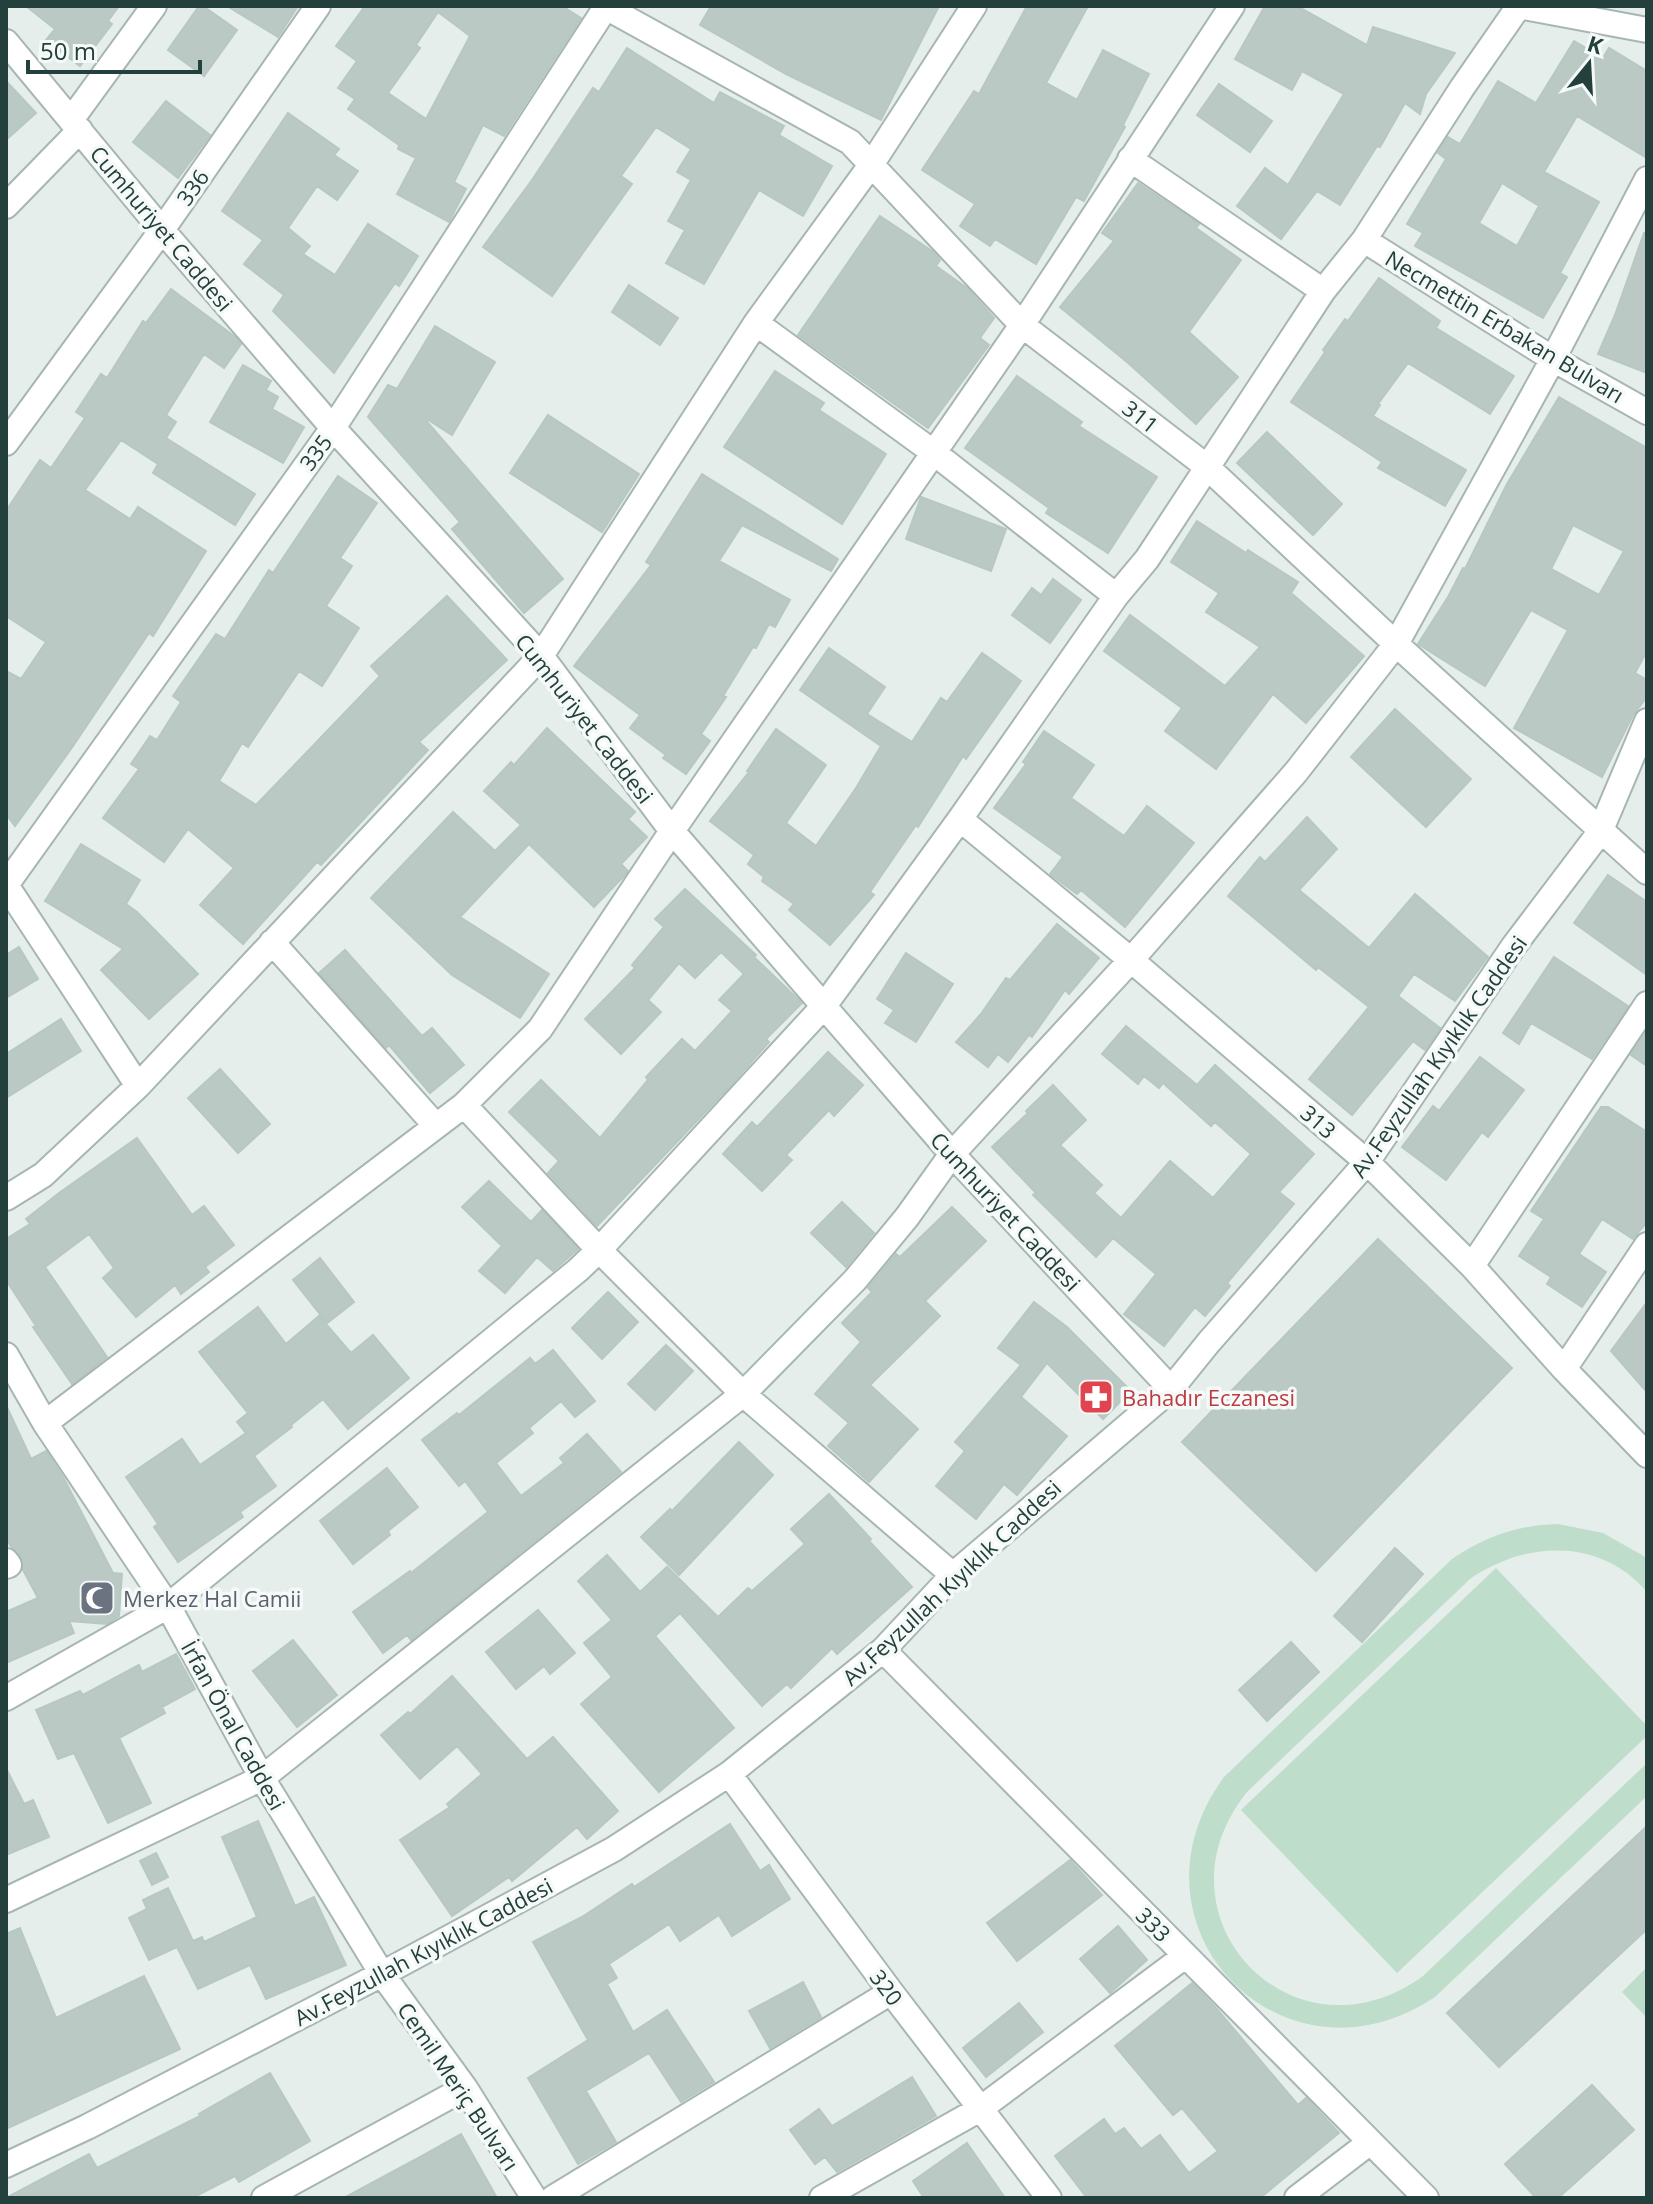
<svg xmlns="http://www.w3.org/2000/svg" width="1653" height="2204" viewBox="0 0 1653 2204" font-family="'Open Sans',sans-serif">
<rect width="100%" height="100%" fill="#e5eeeb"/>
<!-- garden -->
<path fill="#bedecb" d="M1558,1524L1603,1533L1642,1555L1647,1559V1592C1600,1537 1525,1541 1470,1579L1247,1792C1147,1917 1294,2070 1423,1976L1647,1763V1796L1435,1997C1283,2099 1115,1926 1224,1777L1452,1559C1486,1536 1518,1525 1558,1524Z
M1496,1568L1647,1726V1736L1397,1973L1241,1810Z
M1647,1967V2018L1622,1992Z"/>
<!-- building -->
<path fill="#bac9c4" stroke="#b7c8c3" stroke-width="2" fill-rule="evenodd" d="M26,6H119L108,21L112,24L80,66L46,40L55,29Z
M199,6H203L237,30L204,76L168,50Z
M227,6H298L278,37Z
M365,6H562L581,18L504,136L483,125L454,182L466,189L449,222L397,194L416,158L398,149L399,145L348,109L355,99L338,88L357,61L336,46ZM438,12L470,36L426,119L388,93L420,48L416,45Z
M711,6H939L881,120L786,74L700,25Z
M1027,6H1088L1046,83L1077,100L1103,50L1149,74L1123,125L1125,127L1084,201L1076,197L1036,264L995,239L990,246L960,226L975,204L922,170L974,91L979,94Z
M1265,6H1297L1367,45L1373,27L1455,53L1426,94L1420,114L1405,103L1380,147L1377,146L1340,205L1317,191L1281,239L1237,206L1265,168L1288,185L1344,94L1302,71L1292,90L1235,59Z
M1574,41L1603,58L1609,48L1647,71V158L1577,116L1544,172L1599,202L1560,273L1567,277L1543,318L1415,246L1423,233L1407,224L1446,159L1438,153L1448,137L1460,144L1498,81L1536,103ZM1502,183L1539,206L1517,246L1479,223Z
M627,48L714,103L720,92L784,126L779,135L832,166L803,216L759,190L704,284L666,263L685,230L668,221L691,180L677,172L691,149L656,127L621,176L632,184L552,296L483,247L532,180L593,88L599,92Z
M6,81L36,113L6,140Z
M1219,84L1272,121L1250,152L1197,115Z
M166,101L210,135L178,178L133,142Z
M288,113L339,149L334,155L358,171L337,200L317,186L288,228L310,246L303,254L335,275L368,224L418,256L399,286L395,283L334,373L273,311L284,295L244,264L263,240L222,211Z
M1138,183L1199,224L1196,228L1241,260L1189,332L1238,377L1196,424L1127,362L1060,307L1114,241L1102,233Z
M880,216L932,251L940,260L936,266L967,288L994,318L980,338L989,345L928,428L798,335Z
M1644,233L1647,234V373L1598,354L1615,315Z
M1379,278L1440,321L1436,328L1514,376L1490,414L1408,363L1378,404L1380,405L1373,416L1466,470L1445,506L1378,468L1382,462L1291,402L1325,352L1323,350L1345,319L1348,321Z
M629,285L678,318L660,345L612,312Z
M171,289L234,336L241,344L224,368L204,354L166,415L176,422L166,438L255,494L235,525L153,473L158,464L121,440L85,490L130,519L138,507L206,551L153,636L149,633L71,749L15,826L6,814V671L21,679L46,642L6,616V511L40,460L51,468L85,418L76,412L101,374L107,378L143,321L146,323Z
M435,326L495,362L452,435L422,416L563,579L524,613L452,529L460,522L368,417L388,385L397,389Z
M243,365L271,381L266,390L278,397L272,409L304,427L283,463L210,422Z
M775,371L824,403L819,410L886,454L842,524L724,447Z
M1017,376L1082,422L1079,426L1157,477L1108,553L1046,513L1049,508L965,448Z
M1559,397L1647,448V651L1635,673L1647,680V697L1633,715L1602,777L1514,728L1568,630L1531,610L1485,686L1418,644L1448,597L1463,568L1465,569L1507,484ZM1573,525L1624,551L1599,595L1551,569Z
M548,415L639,474L602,532L510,473Z
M1267,432L1342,504L1313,535L1237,463Z
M702,474L838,559L831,571L742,525L719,561L790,600L775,627L769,624L756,648L753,647L723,696L726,697L701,734L710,741L686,774L663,758L666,755L630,728L640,715L574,666L651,565L646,562Z
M338,476L377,503L340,558L352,566L326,606L359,628L322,686L299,671L248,747L242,743L219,781L256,805L380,676L371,666L447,596L507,660L419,742L428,750L321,865L317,862L243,944L200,905L234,868L188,829L164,862L103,818L139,769L131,764L150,736L157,740L181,702L173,696L216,634L225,639L269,570L273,573Z
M921,497L1006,529L991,571L906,539Z
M1197,521L1246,553L1248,550L1298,582L1291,593L1364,656L1306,723L1273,694L1216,769L1165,731L1182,708L1104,651L1130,615L1225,686L1260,647L1206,612L1219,593L1171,562Z
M1053,579L1081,600L1050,643L1012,615L1032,588L1041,595Z
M829,648L885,687L867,714L912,742L941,698L947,702L982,653L1021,681L966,759L963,756L918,827L916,825L870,892L874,895L830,945L789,910L794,904L762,881L764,877L748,864L754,855L710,821L749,772L747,771L776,729L826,765L786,823L816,846L856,788L881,746L800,690Z
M1395,709L1471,779L1426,827L1351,757Z
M547,728L635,812L628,819L647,837L621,864L628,871L623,877L594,907L529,844L460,917L549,974L520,1018L452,975L371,898L453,812L495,851L521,825L484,791L511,762L514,765Z
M1044,731L1094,765L1071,798L1124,836L1147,806L1194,843L1125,927L1081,890L1077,894L1050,874L1063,857L994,808L1026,764L1023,762Z
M1307,817L1337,849L1299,890L1369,948L1415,894L1488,957L1455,1001L1414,974L1398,996L1440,1028L1425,1050L1413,1041L1352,1115L1309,1079L1369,1007L1318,967L1316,970L1228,896L1260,857L1265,862Z
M81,844L140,880L126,904L137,912L198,974L149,1019L101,970L123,949L45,901Z
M1608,875L1647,902V975L1574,923Z
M685,889L756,955L754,957L802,1003L766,1039L769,1042L731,1085L597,1226L548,1173L559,1161L509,1112L541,1080L600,1138L648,1080L646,1077L682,1039L695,1051L732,1011L719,1000L744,974L721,952L695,978L679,963L648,1000L661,1012L621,1054L585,1019L635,968L632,965L664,927L655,919Z
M1057,924L1099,958L1069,994L1065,990L1032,1037L1029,1035L1008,1062L998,1054L988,1067L956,1042L981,1014L1006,978L1010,980Z
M19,947L38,979L6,998V955Z
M345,950L422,1036L432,1028L464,1065L430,1093L389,1045L386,1048L319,973Z
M906,953L953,984L916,1042L885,1023L894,1010L877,999Z
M1554,957L1628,1006L1592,1059L1531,1023L1519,1044L1503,1033Z
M61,1019L81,1051L6,1098V1054Z
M1126,1026L1197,1085L1215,1065L1314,1154L1279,1192L1294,1204L1227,1283L1230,1286L1205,1316L1195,1307L1164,1346L1124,1314L1156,1274L1113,1238L1096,1257L1033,1195L1036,1193L992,1147L1028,1113L1026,1111L1053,1085L1086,1120L1060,1145L1102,1185L1094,1193L1121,1218L1170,1161L1213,1198L1251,1154L1215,1122L1211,1126L1163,1083L1159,1088L1144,1076L1138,1084L1102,1054Z
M1647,1031V1066L1631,1055Z
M828,1052L863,1085L834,1116L829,1110L786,1155L792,1160L762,1191L723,1154L752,1122L757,1127Z
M1480,1057L1524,1090L1488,1137L1482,1132L1446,1180L1402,1147L1433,1106L1439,1111Z
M220,1069L270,1124L238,1153L188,1098Z
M1601,1107H1608L1647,1132V1222L1633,1239L1602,1219L1579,1254L1606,1272L1582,1307L1547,1284L1551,1277L1519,1256L1544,1219L1531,1211Z
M137,1138L192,1215L204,1206L234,1245L205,1267L209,1272L181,1294L175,1285L136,1317L103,1278L114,1268L89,1234L45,1267L107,1357L72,1384L33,1327L36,1326L6,1280V1239L30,1224L26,1219L59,1193Z
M489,1181L531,1222L542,1210L578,1249L553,1271L537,1257L505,1293L479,1271L502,1246L462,1207Z
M842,1202L874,1233L846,1267L811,1233Z
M952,1207L986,1241L925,1301L940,1316L870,1385L918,1429L869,1482L828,1446L849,1423L815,1394L861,1342L842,1323L872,1292L868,1288L896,1254L900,1257Z
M1378,1239L1512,1368L1316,1571L1182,1442Z
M320,1258L354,1302L327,1323L293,1280Z
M608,1292L638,1322L602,1359L572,1328Z
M1034,1302L1067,1327L1131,1391L1103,1419L1047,1363L1021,1397L1067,1436L1017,1495L1004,1484L976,1519L936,1486L965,1451L955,1442L1021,1365L998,1348Z
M1647,1302V1392L1611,1351Z
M258,1307L286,1344L319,1316L351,1353L373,1335L409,1378L348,1429L323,1399L291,1425L292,1427L254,1456L276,1486L240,1512L243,1517L178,1562L154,1527L158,1524L126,1477L182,1439L200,1465L246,1433L237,1422L248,1413L199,1352Z
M666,1345L693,1371L655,1410L628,1384Z
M553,1350L595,1401L575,1417L561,1401L529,1428L533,1433L496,1463L521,1496L564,1463L560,1458L587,1434L621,1472L411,1640L407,1635L383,1653L353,1612L410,1571L411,1573L488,1512L465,1481L459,1486L422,1440L457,1413L459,1415L530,1358L535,1364Z
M6,1405L31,1459L46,1451L63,1477L113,1573L122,1574L119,1616L107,1624L69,1621L74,1633L6,1663V1612L38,1598L23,1570L21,1557L11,1547L6,1537Z
M739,1442L773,1475L679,1575L641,1537L670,1509L672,1511Z
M387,1468L418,1507L388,1531L390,1535L353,1564L320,1521Z
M829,1494L871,1539L869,1541L912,1587L837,1654L832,1648L791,1688L787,1684L762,1706L680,1613L655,1636L734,1728L659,1792L581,1704L612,1677L584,1643L612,1620L578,1581L607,1555L640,1592L667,1567L718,1617L748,1588L752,1591L805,1544L791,1529Z
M1395,1548L1423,1574L1362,1642L1334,1616Z
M538,1610L575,1653L550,1674L544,1666L516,1689L486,1652Z
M293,1640L337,1695L297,1727L253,1671Z
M1291,1642L1319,1672L1267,1721L1239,1690Z
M176,1654L195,1689L162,1707L165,1713L119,1738L151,1803L108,1823L74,1753L58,1759L36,1710L80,1691L83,1695L139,1665L142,1672Z
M452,1676L527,1759L553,1737L618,1811L587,1839L577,1827L512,1881L509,1877L452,1916L400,1840L450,1807L447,1804L482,1774L457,1746L420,1779L381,1735L408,1712L410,1714Z
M6,1768L24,1804L33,1800L49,1837L6,1855Z
M258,1821L295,1906L314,1897L346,1965L266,1999L250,1965L198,1989L177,1947L149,1960L129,1918L147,1909L143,1900L168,1888L193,1941L202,1937L204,1942L257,1917L222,1837Z
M730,1824L760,1871L769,1865L790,1899L732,1936L719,1915L680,1941L669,1924L609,1964L617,1978L607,1984L633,2032L667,2010L714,2082L681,2102L649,2053L586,2091L616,2142L578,2164L528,2078L588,2040L533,1942L582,1917L632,1884L634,1887Z
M1647,1826V1929L1499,2067L1447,2013Z
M156,1853L168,1877L152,1885L140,1861Z
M1070,1860L1102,1895L1017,1961L987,1923Z
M1118,1926L1147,1960L1110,1993L1080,1959Z
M20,1928L56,2018L144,1976L180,2049L6,2129V1934Z
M803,1982L821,2017L770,2048L749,2011Z
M1192,1983L1216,2008L1298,2105L1306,2098L1339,2133L1260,2198H1087L1055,2156L1104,2119L1115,2134L1124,2128L1141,2149L1160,2135L1189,2173L1218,2151L1182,2108L1173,2115L1115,2046Z
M1019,2003L1043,2032L986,2077L963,2048Z
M270,2073L310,2141L239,2182L235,2176L192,2198H6L89,2154L97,2168L200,2116L199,2114Z
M912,2077L936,2116L837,2172L825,2157L815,2164L790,2130L819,2109L832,2126Z
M1592,2085L1634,2130L1558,2198H1536L1505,2164Z
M461,2134L497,2198H344L422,2156Z
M967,2143L1005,2198H924L913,2181Z"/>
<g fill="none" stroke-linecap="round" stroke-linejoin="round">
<defs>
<path id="minor" d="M604,6L850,142L1022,325L1206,466L1396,644L1647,872
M1519,6L1647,30
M6,42L162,230L333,428L541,656L672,831L952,1154L1171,1389
M71,120L154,6
M1130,159L1323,291
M6,206L80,130
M1364,240L1553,359L1647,412
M756,323L933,452L1116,596
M6,443L162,230L318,6
M960,819L1131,960L1367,1162L1472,1266L1564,1369L1647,1455
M6,885L333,428L606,7
M6,885L138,1086
M272,942L436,1126
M464,1105L599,1250L743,1394L953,1575
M6,1198L43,1175L138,1086L541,656L756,323L871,165L974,6
M1472,1266L1647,1004
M6,1355L45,1423L168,1606L262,1778L382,1974L465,2088L534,2198
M1564,1369L1647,1245
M45,1423L464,1105L540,1029L672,831L1022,325L1232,6
M6,1561L9,1565L6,1566
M883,1650L1426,2198
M6,1698L168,1606L578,1270L599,1250L824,1006L960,819L1116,596L1147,559L1323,291L1364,240L1462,88L1519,6
M729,1774L891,1992L1049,2198
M6,1900L262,1778L743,1394L855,1280L907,1217L952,1154L1131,960L1296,772L1396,644L1553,359L1647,179
M6,2165L87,2127L382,1974L614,1849L729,1774L883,1650L953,1575L1171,1389L1209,1342L1367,1162L1513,947L1600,832L1647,721
M264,2198L465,2088
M553,2198L891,1992
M822,2198L980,2109L1185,1956
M1297,2198L1369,2143"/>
</defs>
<!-- minor casing -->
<use href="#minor" stroke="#a7b6b3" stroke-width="28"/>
<!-- minor -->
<use href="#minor" stroke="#fff" stroke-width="24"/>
</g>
<!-- icons -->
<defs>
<symbol id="pharmacy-square" viewBox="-11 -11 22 22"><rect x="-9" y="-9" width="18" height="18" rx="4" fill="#e0444e" stroke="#f5faf8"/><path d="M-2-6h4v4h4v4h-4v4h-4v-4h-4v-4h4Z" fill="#fff"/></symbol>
<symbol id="mosque-square" viewBox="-11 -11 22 22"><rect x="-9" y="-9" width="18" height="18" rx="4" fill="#6b7280" stroke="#f5faf8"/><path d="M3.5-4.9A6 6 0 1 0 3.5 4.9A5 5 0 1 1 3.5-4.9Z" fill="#fff"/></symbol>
</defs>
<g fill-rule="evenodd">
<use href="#pharmacy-square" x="1076" y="1377" width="40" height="40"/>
<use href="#mosque-square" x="77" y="1578" width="40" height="40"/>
</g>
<g text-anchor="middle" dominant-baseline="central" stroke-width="7" stroke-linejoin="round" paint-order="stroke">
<!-- street labels -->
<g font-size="22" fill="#24403c" stroke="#f5faf8">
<text transform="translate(192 187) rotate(-55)">336</text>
<text transform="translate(162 228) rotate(50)">Cumhuriyet Caddesi</text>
<text transform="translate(1505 326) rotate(31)">Necmettin Erbakan Bulvarı</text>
<text transform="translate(1141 416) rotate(38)">311</text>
<text transform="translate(315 452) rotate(-54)">335</text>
<text transform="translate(585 718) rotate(52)">Cumhuriyet Caddesi</text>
<text transform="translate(1438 1056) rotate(-55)">Av.Feyzullah Kıyıklık Caddesi</text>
<text transform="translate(1319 1121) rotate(41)">313</text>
<text transform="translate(1006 1211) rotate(47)">Cumhuriyet Caddesi</text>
<text transform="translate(951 1582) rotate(-43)">Av.Feyzullah Kıyıklık Caddesi</text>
<text transform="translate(234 1725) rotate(61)">İrfan Önal Caddesi</text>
<text transform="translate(1154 1924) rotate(45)">333</text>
<text transform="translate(423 1951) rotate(-28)">Av.Feyzullah Kıyıklık Caddesi</text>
<text transform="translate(887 1987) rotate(53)">320</text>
<text transform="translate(459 2086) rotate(56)">Cemil Meriç Bulvarı</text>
</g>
<!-- health labels -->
<g font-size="22" fill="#be3a42" stroke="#f5faf8" text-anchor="start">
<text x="1122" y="1397">Bahadır Eczanesi</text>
</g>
<!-- worship labels -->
<g font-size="22" fill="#5b616d" stroke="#f5faf8" text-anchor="start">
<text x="123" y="1598">Merkez Hal Camii</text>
</g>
</g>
<!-- border -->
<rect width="1653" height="2204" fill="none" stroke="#24403c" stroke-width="16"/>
<!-- north arrow -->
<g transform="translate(1589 64) rotate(18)" stroke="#f5faf8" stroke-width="6" paint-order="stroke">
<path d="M0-6L14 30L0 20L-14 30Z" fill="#24403c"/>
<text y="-12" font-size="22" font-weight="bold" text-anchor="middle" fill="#24403c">K</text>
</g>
<!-- scale -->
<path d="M28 60v12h172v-12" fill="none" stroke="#24403c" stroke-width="4"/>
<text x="40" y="60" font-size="24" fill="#24403c" stroke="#f5faf8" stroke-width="6" paint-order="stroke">50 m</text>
</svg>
